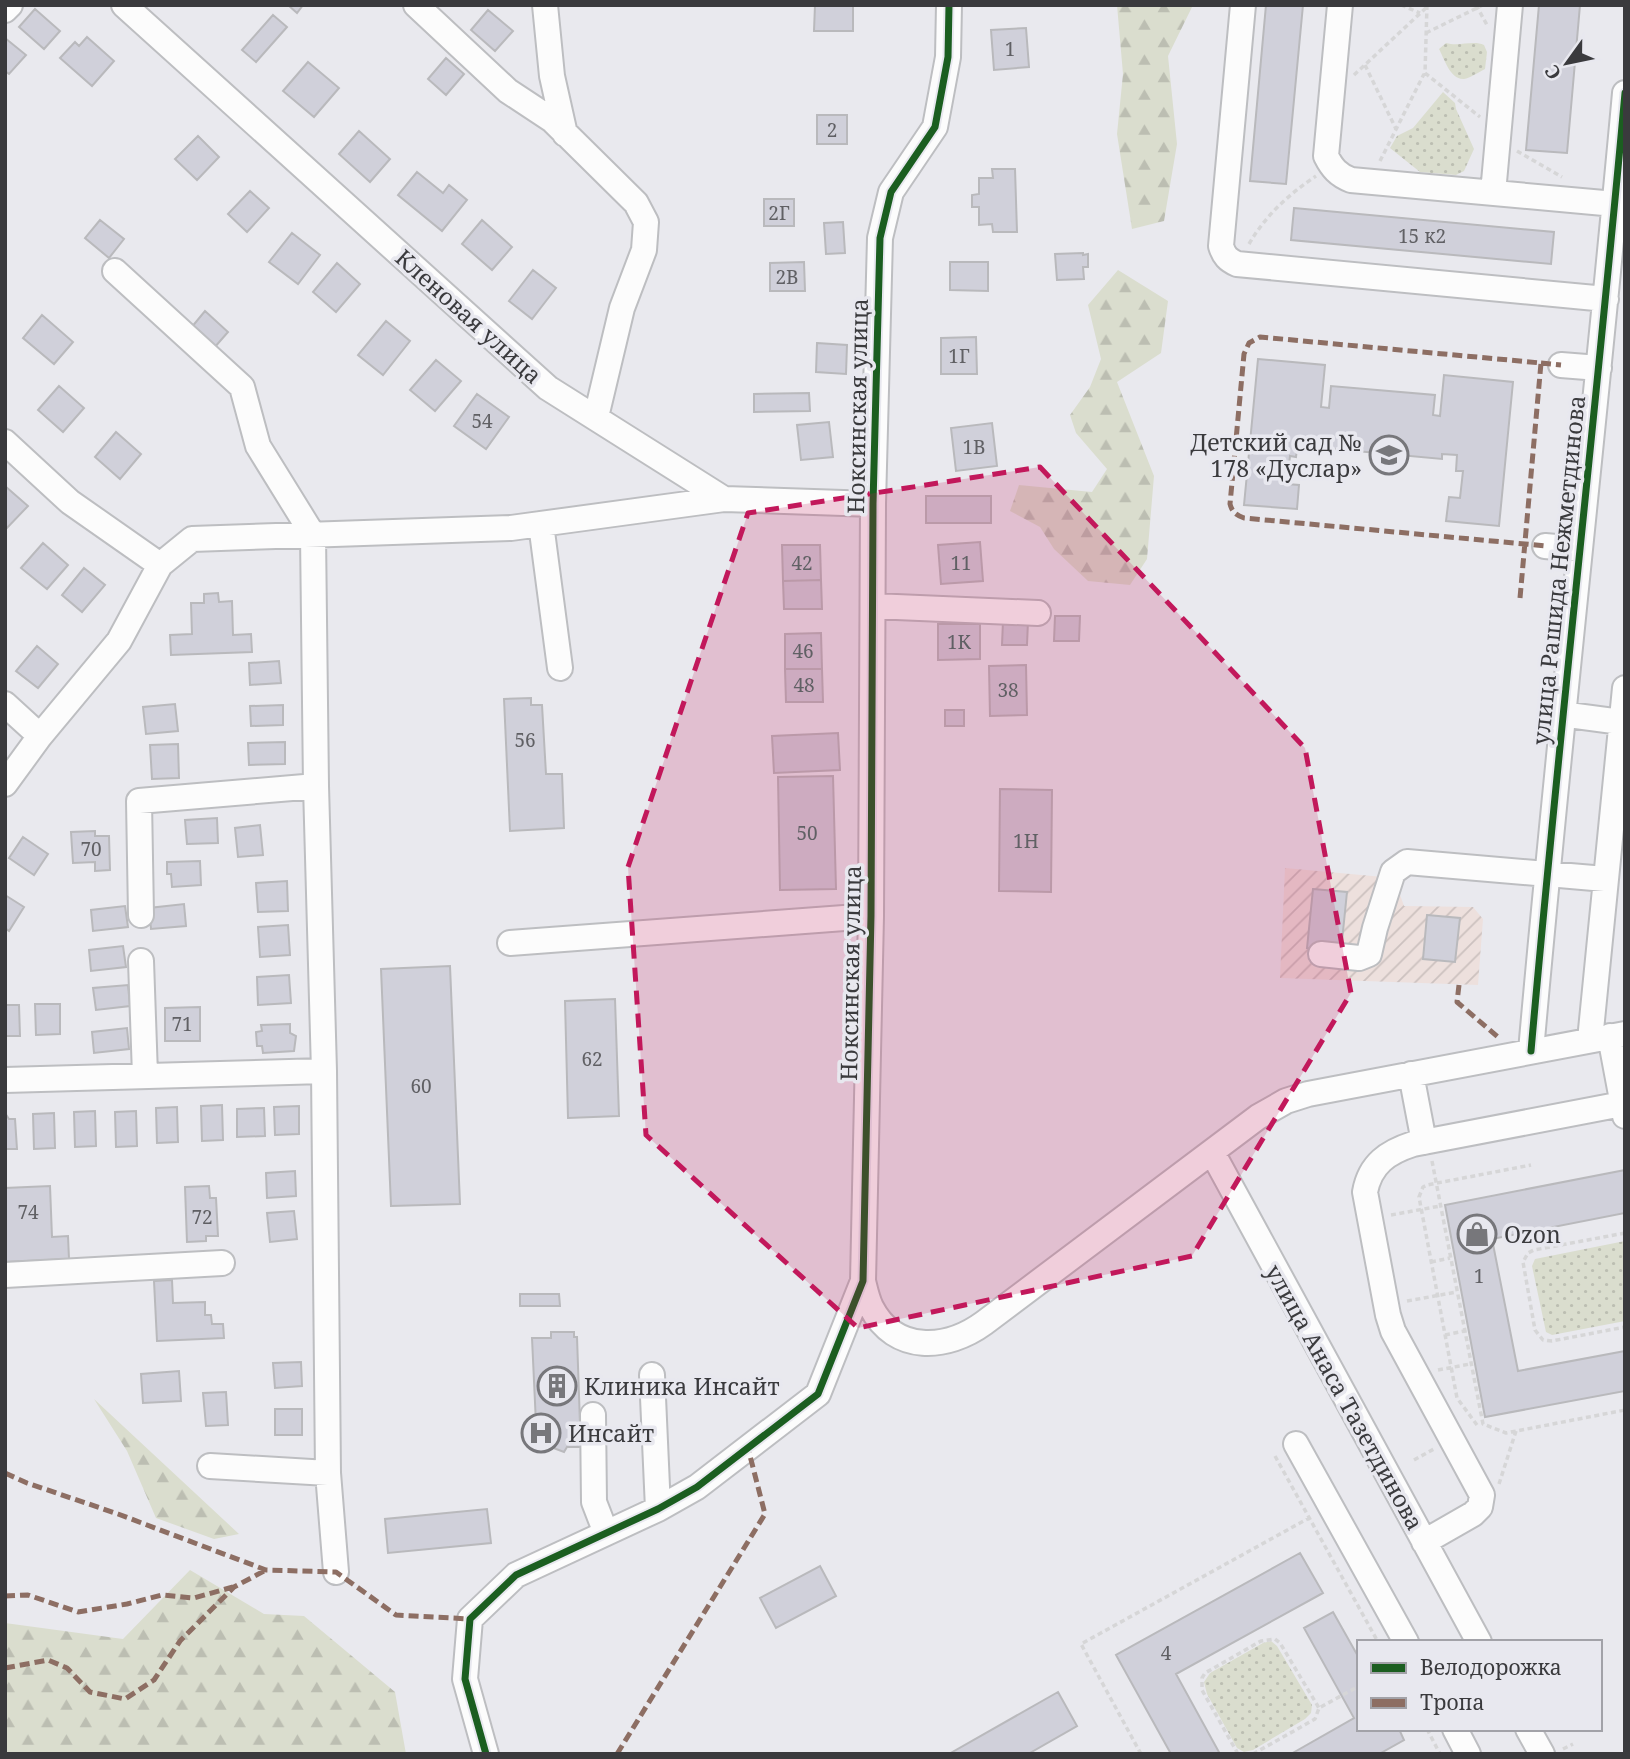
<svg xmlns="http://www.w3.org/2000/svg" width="1630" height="1759" viewBox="0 0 1630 1759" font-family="'Noto Serif',serif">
<defs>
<pattern id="industrial-furrows" width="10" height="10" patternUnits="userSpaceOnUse" patternTransform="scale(1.75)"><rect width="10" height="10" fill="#ede0dd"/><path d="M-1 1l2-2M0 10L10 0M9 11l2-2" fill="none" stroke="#ccc1bf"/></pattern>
<pattern id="forest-firs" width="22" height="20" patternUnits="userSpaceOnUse" patternTransform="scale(1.75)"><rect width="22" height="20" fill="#daddce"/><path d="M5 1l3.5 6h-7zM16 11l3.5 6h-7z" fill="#bcbeb2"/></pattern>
<pattern id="park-dots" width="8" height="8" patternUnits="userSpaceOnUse" patternTransform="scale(1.75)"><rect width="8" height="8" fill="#daddce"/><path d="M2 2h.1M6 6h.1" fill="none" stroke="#bcbeb2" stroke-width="1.8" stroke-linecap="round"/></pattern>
</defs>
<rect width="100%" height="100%" fill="#e9e9ee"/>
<!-- industrial -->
<path fill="url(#industrial-furrows)" d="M1285,868L1394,878L1404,906L1473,907L1483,919L1478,985L1280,978Z"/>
<!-- forest -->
<path fill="url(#forest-firs)" d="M1117,5H1193L1168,56L1177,144L1164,221L1132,229L1117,134L1123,74Z
M1118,270L1168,301L1161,353L1117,382L1154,476L1147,559L1130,585L1088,581L1054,549L1040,527L1010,511L1019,485L1092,492L1107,469L1076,433L1070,415L1090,387L1101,359L1088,305Z
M94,1399L239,1534L214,1539L156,1518L127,1451Z
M190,1570L264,1614L304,1616L395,1692L406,1754H5V1623L123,1639Z"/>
<!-- park -->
<path fill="url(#park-dots)" d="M1446,43C1459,47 1473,40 1484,45L1487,52L1485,69C1479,72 1470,78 1464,79C1450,80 1444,58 1439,49Z
M1443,92L1455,103L1456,109L1474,149L1464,171L1456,175L1420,172L1390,148L1397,136L1413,128Z
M1625,1241V1321L1552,1335L1546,1332L1532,1266L1535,1259Z
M1271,1641L1277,1646L1312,1705L1311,1713L1305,1719L1253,1750L1244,1752L1237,1748L1207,1694L1204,1682L1210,1673L1263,1643Z"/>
<!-- building -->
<path fill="#d0d0da" stroke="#b9b9bc" stroke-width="2" d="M288,5H303L297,13Z
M815,5H853V31H814Z
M1266,5H1303L1286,184L1250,181Z
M1539,5H1580L1567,153L1526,150Z
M35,9L60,31L44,49L19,27Z
M488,10L513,31L495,51L471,30Z
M273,15L287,27L256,62L242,50Z
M1026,28L1029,67L994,70L991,30Z
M87,37L114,61L92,86L60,58L75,42L79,46Z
M5,38L26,55L9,74L5,71Z
M446,58L464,74L446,95L428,79Z
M308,62L339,88L314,117L283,91Z
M817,115H847V144H817Z
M359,131L390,159L370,182L339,154Z
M198,136L219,157L197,180L175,159Z
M992,169H1015L1017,232H993L992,224L979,225V207H972V195L979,194V178H993Z
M417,172L443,193L449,185L467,200L442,231L398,195Z
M250,191L269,208L247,232L228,214Z
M764,199H794V226H764Z
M1294,208L1554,232L1551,264L1291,240Z
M100,220L124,239L109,258L85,238Z
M482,220L512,247L492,270L462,244Z
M843,222L845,253L826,254L824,223Z
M292,233L320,255L298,284L269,262Z
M1083,253V255L1088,254V267H1083L1084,279L1057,280L1055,254Z
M804,262L805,291H770V263Z
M950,262H988V291L950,290Z
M337,263L360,284L336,312L313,292Z
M533,270L556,288L532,319L509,301Z
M205,311L228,332L214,348L191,328Z
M42,315L73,342L54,364L23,338Z
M386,321L410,341L383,375L358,355Z
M976,337L977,374H941V338Z
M817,343L847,345L846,374L816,372Z
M1258,359L1325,365L1321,407L1329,408L1331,386L1435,395L1433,415L1440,416L1444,375L1513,382L1499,526L1446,521L1449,497L1460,498L1463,471H1456L1457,455L1442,454V459L1313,447V443L1298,441L1296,457L1290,456L1287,484L1299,485L1297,509L1244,505Z
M436,360L461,381L435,411L410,390Z
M59,386L84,408L63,432L38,410Z
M809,393L810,411L754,412V394Z
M477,394L509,417L486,449L454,426Z
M829,422L833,457L801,460L797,425Z
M992,423L997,466L956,471L951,428Z
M116,432L141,454L120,479L95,457Z
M5,486L28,506L5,530Z
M926,496H991V523H926Z
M980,542L983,581L941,584L938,545Z
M43,543L68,565L47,589L21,568Z
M782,545H820L821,580L783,581Z
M84,568L105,585L82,612L62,595Z
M821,580L822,609H784L783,581Z
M218,593L219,602L232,601L233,635L251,634L252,652L171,655L170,635L192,634L191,603H204V594Z
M1055,616H1080L1079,641H1054Z
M1003,621H1028L1027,645H1002Z
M938,624H980V659L938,660Z
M821,633L822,669H785V634Z
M37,646L58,664L38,688L16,671Z
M279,661L281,683L250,685L249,663Z
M1026,665L1027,715L990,716L989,666Z
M785,669H822L823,702H786Z
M531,698V705H542L546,774H562L564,828L510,831L504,699Z
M175,704L178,731L146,734L143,707Z
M283,705V725L251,726L250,706Z
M945,710H964V726H945Z
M838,733L840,770L774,773L772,736Z
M285,742V764L249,765L248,743Z
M178,744L179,778L152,779L150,745Z
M833,776L836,889L780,890L778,777Z
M1000,789L1052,790L1051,892L999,891Z
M217,818L218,843L187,844L185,820Z
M260,825L263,855L238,857L235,828Z
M95,831V836H109L110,870L95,871V862L73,863L71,832Z
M23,837L48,854L34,875L9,858Z
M200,861L201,885L172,887L171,874H167V862Z
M287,881L288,911L258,912L256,883Z
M1313,889L1347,892L1341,951L1307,948Z
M5,895L24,907L9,931L5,928Z
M184,904L186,926L151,929L149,908Z
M125,906L128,927L93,931L91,910Z
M1427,915L1460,918L1455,962L1423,959Z
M288,925L290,955L260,957L258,927Z
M123,946L126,967L91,971L89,950Z
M450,966L460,1204L391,1206L381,969Z
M289,975L291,1003L258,1005L257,977Z
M128,985L130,1006L96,1010L93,988Z
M615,999L619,1116L568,1118L565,1001Z
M35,1004H60V1034L36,1035Z
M5,1005H19L20,1036H5Z
M200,1007V1041H165V1008Z
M290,1024V1033L296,1036L294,1051L263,1053L262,1046H257L256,1032L262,1031L261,1025Z
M127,1028L129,1049L94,1053L92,1032Z
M222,1105L223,1140L202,1141L201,1106Z
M299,1106V1134L275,1135L274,1107Z
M177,1107L178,1142L157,1143L156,1108Z
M264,1108L265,1136L237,1137V1109Z
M95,1111L96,1146L75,1147L74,1112Z
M136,1111L137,1146L116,1147L115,1112Z
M5,1113L9,1119H15L17,1149H5Z
M54,1113L55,1148L34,1149L33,1114Z
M1625,1170V1213L1492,1239L1518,1371L1625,1351V1391L1485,1417L1445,1205Z
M295,1171L296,1196L267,1198L266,1173Z
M50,1186L52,1237L68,1236L69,1259L5,1262V1188Z
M209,1186L210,1198H216L218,1236H206V1241L187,1242L185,1187Z
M294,1211L297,1239L270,1242L267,1213Z
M172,1280L173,1303L205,1302V1315H211L212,1324H223L224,1338L157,1341L154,1281Z
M520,1294H559L560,1306H520Z
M551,1332H574V1337H577L580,1424L591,1423L582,1447H567L564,1452L535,1441L534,1424H536L532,1338H551Z
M301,1362L302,1386L275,1388L273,1363Z
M179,1371L181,1401L143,1403L141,1374Z
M226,1392L228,1425L206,1426L203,1393Z
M275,1409H302V1435H275Z
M487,1509L491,1543L388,1553L385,1519Z
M1300,1553L1323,1593L1176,1674L1220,1754H1171L1116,1655Z
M820,1566L836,1596L776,1628L760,1598Z
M1333,1612L1359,1658V1729H1399L1404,1740L1379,1754H1291L1354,1718L1304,1628Z
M1058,1692L1077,1726L1028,1754H949Z"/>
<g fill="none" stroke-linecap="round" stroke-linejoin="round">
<defs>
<path id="minor" d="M124,5L548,388L724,499L873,504
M416,5L508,91L552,120L636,203L646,222L644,250L622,308L596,417
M545,5L552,76L565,134
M1243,5L1221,246C1224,256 1228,260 1237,264L1606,299
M1340,5L1326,156C1332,168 1338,175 1351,180L1615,204
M5,10L10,5
M1493,193L1510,5
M115,271L242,387L258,446L313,535L316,786L324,1071L328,1473L336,1572
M1561,365L1599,368
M5,442L70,502L160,565
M541,524L560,668
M1545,546L1579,549
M873,606L1038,613
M5,704L40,736
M1561,714L1621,722
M5,784L40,736L119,641L160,565L192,539L511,528L724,499
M141,915L139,801L316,786
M510,943L871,916
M1321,954L1359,958L1369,954L1375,928L1393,872L1407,862L1605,879
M141,961L145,1075
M1610,1036L1625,1116
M1590,1040L1625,688
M1531,1051C1559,732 1596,413 1625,93
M1411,1074L1424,1142
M5,1080L324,1071
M1212,1152L1479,1642
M5,1275L222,1263
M863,1281C865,1289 867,1299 871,1307C895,1354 947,1350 984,1323L1258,1117L1286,1101L1308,1094L1625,1034
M652,1375L658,1509
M593,1415L594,1502L606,1533
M1296,1444L1406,1642
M210,1466L328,1473
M1424,1542L1473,1514L1480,1507L1482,1495L1393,1331L1388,1315L1365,1192C1370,1164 1388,1152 1413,1144L1622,1104
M1455,1729L1468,1754
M1528,1729L1542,1754
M486,1754L465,1679L470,1619L516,1575L658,1509L697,1487L818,1394L863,1281L871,916L873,504L880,238L891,192L935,127L948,57L949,5"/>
</defs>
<!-- minor casing -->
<use href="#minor" stroke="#bdbec1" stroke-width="28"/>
<!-- path -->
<path stroke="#d6d6d7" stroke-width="3.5" stroke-dasharray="5 3.5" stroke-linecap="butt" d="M1401,5L1420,13
M1427,5L1425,73L1480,117
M1476,5L1487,25
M1426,33L1483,5
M1365,65L1396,129
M1354,75L1428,6
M1517,151L1562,177
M1380,161L1424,74
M1249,244C1266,215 1288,195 1316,176
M1432,1161L1483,1424L1506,1433L1625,1410
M1391,1215L1440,1206
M1625,1233L1534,1250L1528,1253L1523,1262L1535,1330L1543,1340L1552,1341L1625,1327
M1431,1262L1450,1258
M1407,1301L1457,1292
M1445,1335L1464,1331
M1438,1370L1470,1364
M1477,1425L1457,1398L1419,1197L1423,1187L1427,1185L1531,1165
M1275,1456L1378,1642
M1414,1460L1434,1449
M1499,1484L1516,1431
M1427,1729L1440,1754
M1563,1749L1573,1744
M1141,1754L1081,1644L1309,1518
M1238,1754L1202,1690V1678L1205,1673L1261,1641L1275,1639L1280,1643L1319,1708
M1253,1754L1315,1719L1319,1708L1359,1686"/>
<!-- minor -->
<use href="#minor" stroke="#fcfcfc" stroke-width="24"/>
<!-- quiet -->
<path stroke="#8d6e63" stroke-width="5" stroke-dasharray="10 5" stroke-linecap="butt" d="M1541,363L1561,365
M1520,598L1541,363L1260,337L1249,343L1244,354L1230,504C1232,512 1236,515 1244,518L1525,544L1545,546
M1459,985L1457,1002L1498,1037
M5,1473L27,1483L118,1514L266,1570L336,1572L396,1615L470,1619
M5,1596L28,1595L78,1612L127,1604L162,1595L194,1598L233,1587
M5,1668L48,1660L67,1668L90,1692L125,1699L154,1680L180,1641L234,1587L266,1570
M617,1754L765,1514L748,1448"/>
<defs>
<path id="cycleway" d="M1531,1051C1559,732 1596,413 1625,93
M486,1754L465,1679L470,1619L516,1575L658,1509L697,1487L818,1394L863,1281L871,916L873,504L880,238L891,192L935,127L948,57L949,5"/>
</defs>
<!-- cycleway casing -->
<use href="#cycleway" stroke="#e8e8ef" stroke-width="11"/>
<!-- cycleway -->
<use href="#cycleway" stroke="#1b5e20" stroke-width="7"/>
</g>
<!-- marked area -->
<path fill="#c2185b" fill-opacity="0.2" stroke="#c2185b" stroke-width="5" stroke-dasharray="14 9" stroke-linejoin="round" d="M1040,467L1305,748L1351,993L1192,1256L858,1328L646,1135L628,867L748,513Z"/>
<!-- icons -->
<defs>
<symbol id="school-ring" viewBox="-11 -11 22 22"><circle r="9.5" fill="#e8e8ef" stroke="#77777b" stroke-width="1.5"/><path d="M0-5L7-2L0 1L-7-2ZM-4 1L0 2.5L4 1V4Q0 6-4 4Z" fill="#77777b"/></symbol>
<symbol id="shop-ring" viewBox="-11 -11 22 22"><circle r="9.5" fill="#e8e8ef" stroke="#77777b" stroke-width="1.5"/><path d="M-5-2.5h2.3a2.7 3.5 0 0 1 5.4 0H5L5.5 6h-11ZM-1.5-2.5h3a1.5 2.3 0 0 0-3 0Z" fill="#77777b"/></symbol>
<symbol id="building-ring" viewBox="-11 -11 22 22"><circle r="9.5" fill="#e8e8ef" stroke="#77777b" stroke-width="1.5"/><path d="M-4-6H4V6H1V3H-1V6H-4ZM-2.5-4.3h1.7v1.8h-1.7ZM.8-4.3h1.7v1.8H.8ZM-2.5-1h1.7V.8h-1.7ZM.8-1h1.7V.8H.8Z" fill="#77777b"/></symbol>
<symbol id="hospital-ring" viewBox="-11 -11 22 22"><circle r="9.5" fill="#e8e8ef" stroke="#77777b" stroke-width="1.5"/><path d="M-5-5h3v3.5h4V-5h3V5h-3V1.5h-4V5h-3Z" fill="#77777b"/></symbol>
</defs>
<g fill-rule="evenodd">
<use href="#school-ring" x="1367" y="433" width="44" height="44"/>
<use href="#shop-ring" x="1455" y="1212" width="44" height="44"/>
<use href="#building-ring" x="535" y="1364" width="44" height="44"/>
<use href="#hospital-ring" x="519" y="1411" width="44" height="44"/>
</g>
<g text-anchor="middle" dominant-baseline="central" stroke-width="7" stroke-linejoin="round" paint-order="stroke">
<!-- number labels -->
<g font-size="19" fill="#606064">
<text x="1010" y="49">1</text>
<text x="832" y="130">2</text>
<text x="779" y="213">2Г</text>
<text x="1422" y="236">15 к2</text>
<text x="787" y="277">2В</text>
<text x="959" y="356">1Г</text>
<text x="482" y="421">54</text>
<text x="974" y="447">1В</text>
<text x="802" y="563">42</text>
<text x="961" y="563">11</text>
<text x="959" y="642">1К</text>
<text x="803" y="651">46</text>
<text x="804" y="685">48</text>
<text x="1008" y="690">38</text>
<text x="525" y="740">56</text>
<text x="807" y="833">50</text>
<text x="1026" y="841">1Н</text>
<text x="91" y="849">70</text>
<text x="182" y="1024">71</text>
<text x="592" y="1059">62</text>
<text x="421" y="1086">60</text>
<text x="28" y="1212">74</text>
<text x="202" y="1217">72</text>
<text x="1479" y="1276">1</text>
<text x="1166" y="1653">4</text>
</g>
<!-- street labels -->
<g font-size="23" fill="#3a3a3d" stroke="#e8e8ef">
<text transform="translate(469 316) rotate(42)">Кленовая улица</text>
<text transform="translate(857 406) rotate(-89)">Ноксинская улица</text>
<text transform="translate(1558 570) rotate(-84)">улица Рашида Нежметдинова</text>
<text transform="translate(850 973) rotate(-89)">Ноксинская улица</text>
<text transform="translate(1345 1397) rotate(61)">улица Анаса Тазетдинова</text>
</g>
<!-- poi labels -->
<g font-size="23" fill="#3a3a3d" stroke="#e8e8ef" text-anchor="start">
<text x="1362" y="442" text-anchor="end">Детский сад №<tspan x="1362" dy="26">178 «Дуслар»</tspan></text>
<text x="1504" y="1234">Ozon</text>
<text x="584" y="1386">Клиника Инсайт</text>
<text x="568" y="1433">Инсайт</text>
</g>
</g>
<!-- border -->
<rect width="1630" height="1759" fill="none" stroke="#3a3a3d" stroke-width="14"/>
<!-- legend -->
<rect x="1357" y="1640" width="245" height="91" fill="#e8e8ef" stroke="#a2a2a8" stroke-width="2"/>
<rect x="1371" y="1663" width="35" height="10" fill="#1b5e20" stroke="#a2a2a8" stroke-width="2"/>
<text x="1420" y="1675" font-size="21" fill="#3a3a3d">Велодорожка</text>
<rect x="1371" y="1698" width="35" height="10" fill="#8d6e63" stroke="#a2a2a8" stroke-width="2"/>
<text x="1420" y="1710" font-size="21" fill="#3a3a3d">Тропа</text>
<!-- north arrow -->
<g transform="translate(1567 63) rotate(237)" stroke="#e8e8ef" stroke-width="5" paint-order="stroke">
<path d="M0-5L12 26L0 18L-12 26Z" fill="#3a3a3d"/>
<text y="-10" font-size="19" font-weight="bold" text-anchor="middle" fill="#3a3a3d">С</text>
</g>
</svg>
